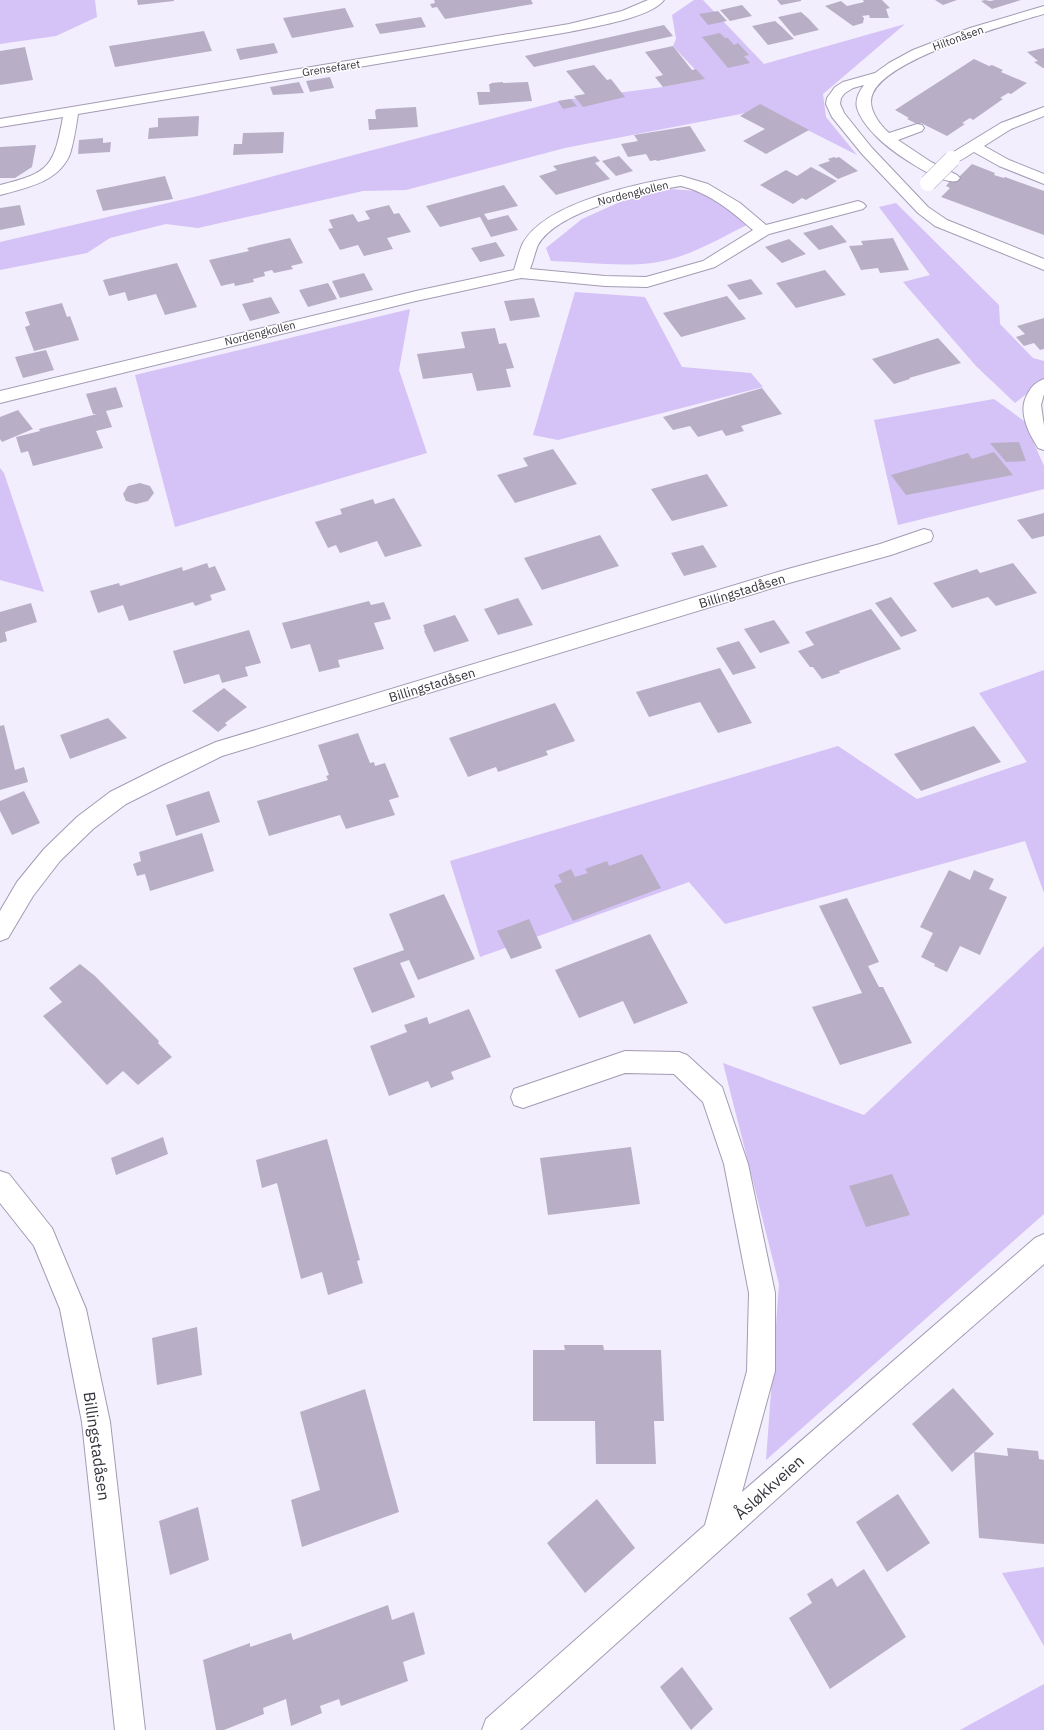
<svg xmlns="http://www.w3.org/2000/svg" width="1044" height="1730" viewBox="0 0 1044 1730" font-family="'IBM Plex Sans',sans-serif">
<rect width="100%" height="100%" fill="#f3eefd"/>
<!-- green -->
<path fill="#d5c2f6" d="M0,0H95L97,17L56,36L0,44Z
M694,0H703L764,64L905,24L823,94L826,117L857,155L766,109L565,148L406,190L363,191L198,228L166,224L110,238L87,253L0,270V242L198,196L563,100L663,87L704,79L673,46L676,39L672,15Z
M671,189L708,192L749,224C718,239 686,259 652,263C619,267 584,262 551,261L546,248L582,219L622,201Z
M896,203L999,305L1000,324L1033,358L1044,361V380L1015,403L976,366L903,282L930,275L879,207Z
M575,292L645,297L682,367L751,373L763,387L558,440L533,435Z
M410,309L399,370L427,453L175,527L135,375Z
M994,399L1024,421L1044,466V489L898,525L874,420Z
M0,468L4,473L44,592L0,580Z
M1044,670V893L1025,841L725,924L689,882L480,957L450,861L838,746L917,799L1027,762L979,693Z
M1044,946V1214L766,1460L779,1284L723,1063L864,1115Z
M1044,1567V1646L1002,1573Z
M1044,1684V1730H960Z"/>
<!-- building -->
<path fill="#b8afc7" d="M137,0H174V1L138,5Z
M434,0H531L533,4L445,19L437,7L432,8L430,4L435,3Z
M777,0H801V1L781,5Z
M863,0H882L890,8L886,9L889,18H870L869,15L862,16L864,18L863,23L853,26L825,6L841,1L847,6L864,2Z
M935,0H957L943,5Z
M985,0L990,1L995,0H1021L992,9L981,1Z
M742,5L752,16L730,21L720,10Z
M345,8L354,27L292,38L283,18Z
M718,11L727,21L708,25L699,14Z
M801,12L809,19L819,30L794,36L778,17Z
M421,17L426,27L380,34L375,24Z
M775,21L782,27L794,39L768,45L752,26Z
M664,25L673,36L534,67L525,56Z
M204,31L212,51L115,67L109,46Z
M720,33L725,38H728L734,45L738,43L749,55L744,56L750,63L728,68L702,37Z
M274,43L278,53L240,60L236,49Z
M673,46L692,70L696,69L705,79L663,87L655,77L663,75L645,52Z
M25,47L33,80L0,85V51Z
M1044,48V68H1043L1034,62L1038,61L1027,52Z
M974,59L989,66L992,65L1003,70L1001,72L1027,83L1011,94L1008,93L1000,98L1003,99L973,120L970,118L962,123L965,124L947,136L921,123L919,125L907,119L909,118L895,110Z
M594,65L607,80L611,79L625,97L583,107L574,96L585,94L566,71Z
M330,77L334,88L310,92L306,81Z
M299,82L304,93L273,95L270,87Z
M503,82V83L528,82L532,101L479,105L477,92H490L489,84H491V83Z
M571,99L577,106L563,109L558,101Z
M760,104L809,130L766,154L743,141L765,129L740,116Z
M416,107L418,127L369,130L368,119H376L375,111L377,109Z
M199,116L198,136L148,139L149,128L158,127V118Z
M690,126L706,151L657,161L656,160L650,161L646,154L628,157L621,144L638,141L634,135Z
M284,132L283,153L233,155L234,144H242L243,133Z
M103,138V143L111,142L110,152L78,154L79,140Z
M36,145L32,167L15,178H0V147Z
M595,156L600,161L595,163L610,179L556,195L539,176L557,170L553,166Z
M619,156L633,171L616,176L602,161Z
M834,157L836,158L839,157L858,171L838,179L818,165L830,161L828,159Z
M972,164L995,173L994,175L1004,178L1005,177L1044,191V235L941,197L950,188L946,186L951,180L955,181Z
M811,167L837,181L806,200L802,198L793,204L760,185L786,170L797,176Z
M165,176L173,199L103,211L96,190Z
M504,185L518,206L484,214L488,220L508,215L518,230L491,237L480,217L440,227L426,206Z
M20,205L25,225L0,230V208Z
M389,205L394,214L399,213L411,232L387,238L393,249L364,256L358,245L340,250L328,229L333,228L329,220L353,214L358,222L370,219L365,211Z
M832,225L847,242L819,250L803,233Z
M290,238L303,263L291,266L293,269L274,273L272,270L264,272L265,276L253,279L254,282L235,286L234,283L221,286L209,260L249,251L247,248Z
M893,238L909,270L880,273L878,268L861,270L849,246L863,245L861,241Z
M789,239L806,254L782,263L765,247Z
M496,242L505,256L480,262L471,248Z
M177,263L197,307L165,315L156,294L128,301L125,292L109,296L103,280Z
M825,270L846,295L796,308L776,283Z
M364,273L373,290L340,298L332,281Z
M751,279L763,294L739,300L727,285Z
M328,283L337,299L308,307L299,290Z
M727,296L746,319L681,337L663,313Z
M271,297L280,313L250,321L242,304Z
M534,298L540,317L510,321L504,301Z
M62,303L67,317L70,316L79,340L34,351L25,327L30,325L25,312Z
M1044,318V349L1040,350L1034,343L1024,346L1016,337L1025,334L1017,326Z
M495,328L499,344L506,343L514,368L506,369L511,387L477,391L472,373L423,379L417,354L465,348L461,332Z
M938,338L961,363L909,378L910,379L894,384L872,359Z
M46,350L54,370L23,378L15,357Z
M116,387L123,407L106,411L112,427L96,431L103,448L33,466L28,451L21,453L16,437L40,431L39,429L97,414H93L86,394Z
M762,388L782,414L741,426L744,431L726,436L722,430L698,437L690,426L673,430L663,417Z
M18,410L33,429L2,442L0,439V417Z
M1019,442L1026,461L1006,462L990,443Z
M553,449L577,484L515,503L497,475L528,466L523,458Z
M994,452L1013,475L906,495L891,475L968,453L972,459Z
M707,474L728,506L672,521L651,489Z
M140,483L150,486L154,493L148,501L136,504L126,501L123,494L128,486Z
M394,498L422,546L385,557L377,541L340,553L336,545L328,548L315,522L342,514L340,509L373,499L375,504Z
M1044,513V536L1032,539L1017,520Z
M600,535L619,566L542,590L524,558Z
M703,545L717,567L684,576L671,553Z
M207,563L209,568L215,566L226,590L210,595L212,600L195,606L193,602L129,621L123,605L98,613L90,591L119,583L120,586L182,567L183,571Z
M1013,563L1037,593L996,606L988,597L952,608L933,583L977,569L980,573Z
M891,597L917,631L901,637L875,603Z
M518,598L533,625L498,635L484,609Z
M369,601L371,605L384,602L391,619L374,623L384,649L338,660L340,667L319,672L310,644L291,649L282,623Z
M31,603L37,622L5,632L7,641L0,643V612Z
M871,609L901,649L839,671L840,673L822,679L813,667H810L798,651L814,645L805,632Z
M455,615L469,641L434,652L424,631H425L423,625Z
M774,620L790,643L760,653L744,629Z
M249,630L261,663L245,667L248,676L222,683L219,674L184,684L173,651Z
M739,641L756,668L733,675L716,648Z
M720,668L752,723L718,733L700,702L649,717L636,692Z
M224,688L247,707L225,723L227,725L218,732L192,711Z
M555,703L575,741L546,751L548,755L498,772L496,767L468,777L449,738Z
M108,718L127,738L70,759L60,735Z
M4,725L15,770L24,767L28,782L0,790V726Z
M974,726L1001,762L921,791L894,754Z
M358,733L370,763L374,762L375,766L385,763L399,797L389,800L395,815L346,829L340,815L269,836L257,801L328,780L326,776L329,775L318,745Z
M24,791L40,823L12,835L0,811V801Z
M209,791L220,822L176,836L166,805Z
M202,833L214,871L150,891L145,874L137,876L133,864L141,861L139,852Z
M642,854L661,888L573,921L554,885L562,882L558,875L571,869L575,877L588,873L585,869L607,861L609,866Z
M949,870L970,880L974,870L994,879L989,889L1007,897L980,955L960,946L947,972L934,966L935,964L921,957L933,933L920,927Z
M444,894L475,959L418,980L409,960L400,963L415,997L372,1013L353,968L404,950L389,914Z
M847,898L879,962L868,966L879,987H883L912,1043L840,1065L812,1007L862,993L819,906Z
M529,919L542,948L511,959L497,931Z
M650,934L688,1003L634,1024L623,1001L579,1018L555,970Z
M80,964L95,976L159,1041L158,1043L172,1057L138,1085L123,1071L107,1085L43,1016L62,1002L49,988Z
M469,1009L491,1057L451,1072L454,1079L431,1088L428,1081L389,1096L370,1046L407,1032L404,1025L427,1017L429,1024Z
M163,1137L168,1154L116,1175L111,1158Z
M327,1139L360,1260L357,1261L363,1283L328,1295L322,1272L301,1279L277,1183L262,1188L256,1160Z
M631,1147L640,1204L548,1215L540,1158Z
M892,1174L910,1215L866,1227L849,1186Z
M197,1327L202,1375L157,1385L152,1338Z
M564,1345H603L604,1350H661L664,1421H654L656,1464H596L595,1421H533V1350H565Z
M953,1388L994,1434L974,1452L1008,1456L1007,1448L1038,1451L1039,1459L1044,1460V1544L979,1538L974,1452L952,1472L912,1424Z
M365,1389L399,1512L302,1547L291,1500L320,1490L300,1412Z
M898,1494L930,1543L887,1572L856,1522Z
M597,1499L635,1548L585,1593L547,1543Z
M198,1507L209,1560L170,1575L159,1521Z
M864,1569L906,1637L830,1689L789,1618L812,1603L807,1594L832,1578L837,1587Z
M388,1605L392,1620L414,1612L425,1654L403,1662L408,1681L341,1706L339,1699L320,1706L322,1713L291,1726L286,1699L263,1708L264,1714L224,1730H216L203,1660L250,1643V1647L291,1633L293,1640Z
M682,1667L713,1709L691,1730L660,1687Z"/>
<g fill="none" stroke-linecap="round" stroke-linejoin="round">
<defs>
<path id="minor" d="M648,0H664C651,18 591,27 569,32L78,114C76,127 74,141 70,154C59,182 26,188 0,195V185C50,173 54,166 63,117L0,127V119L569,24L622,11Z
M1044,6V14C1006,25 889,58 873,93C866,107 879,124 889,133L917,124L922,125L924,128L922,131L898,140L931,162L957,175L960,178L957,181C940,186 888,149 876,136C868,128 860,118 857,108C855,99 859,92 864,85L853,88L845,93L841,98L840,104L844,113L872,148L928,207L947,220L1044,259V270L935,226L918,213L862,154L832,117L826,104L827,98L835,87L843,82L875,73L889,63L913,50L970,28Z
M1044,107V116L1011,129L984,146L1009,160L1044,174V184L999,166L974,152C965,157 957,165 947,162L945,159L947,156L1001,123Z
M681,176L708,184L740,203L766,225L858,201L863,203L866,206L863,209L769,234L715,267L647,287L605,286L521,278L416,301L0,403V391L416,291L514,270C517,261 519,251 523,243C546,202 637,184 681,176ZM681,186C710,193 731,211 753,230L703,261L646,277L605,276L530,269C533,262 535,252 538,245C558,210 643,192 681,186Z
M1044,379V394L1041,405L1044,426V450L1038,448C1028,432 1017,411 1028,393C1032,386 1036,382 1044,379Z
M924,529L931,531L933,536L931,541L891,555L789,583L222,756L126,804L93,829L60,861L33,896L8,938L0,941V911L17,882L44,849L77,817L110,792L164,765L216,742L788,569L880,544Z
M625,1051L679,1052L687,1055L722,1087L748,1164L775,1293V1371L742,1492L1035,1238L1044,1234V1264L829,1452L520,1730H482L486,1719L705,1525L747,1371L749,1293L724,1164L703,1102L674,1074L625,1073L523,1108L514,1105L511,1097L514,1089Z
M0,1171L9,1174L52,1228L86,1309L110,1422L145,1730H115L82,1422L60,1309L34,1246L0,1203Z"/>
</defs>
<!-- minor casing -->
<use href="#minor" stroke="#a39bb3" stroke-width="2"/>
<!-- minor -->
<use href="#minor" fill="#fff" fill-rule="evenodd"/>
<defs>
<path id="minor-bridge" d="M928,183L952,159"/>
</defs>
<!-- minor-bridge casing -->
<use href="#minor-bridge" stroke="#a39bb3" stroke-width="17" stroke-linecap="butt"/>
<!-- minor-bridge -->
<use href="#minor-bridge" stroke="#fff" stroke-width="16"/>
</g>
<g text-anchor="middle" dominant-baseline="central" stroke-width="3" stroke-linejoin="round" paint-order="stroke">
<!-- far-street labels -->
<g font-size="11" fill="#36323c" stroke="#fefefe">
<text transform="translate(958 38) rotate(-20)">Hiltonåsen</text>
<text transform="translate(331 68) rotate(-9)">Grensefaret</text>
<text transform="translate(633 193) rotate(-14)">Nordengkollen</text>
<text transform="translate(260 333) rotate(-14)">Nordengkollen</text>
</g>
<!-- street labels -->
<g font-size="13" fill="#36323c" stroke="#fefefe">
<text transform="translate(742 591) rotate(-17)">Billingstadåsen</text>
<text transform="translate(432 685) rotate(-17)">Billingstadåsen</text>
</g>
<!-- near-street labels -->
<g font-size="16" fill="#36323c" stroke="#fefefe">
<text transform="translate(97 1446) rotate(82)">Billingstadåsen</text>
<text transform="translate(769 1487) rotate(-42)">Åsløkkveien</text>
</g>
</g>
</svg>
